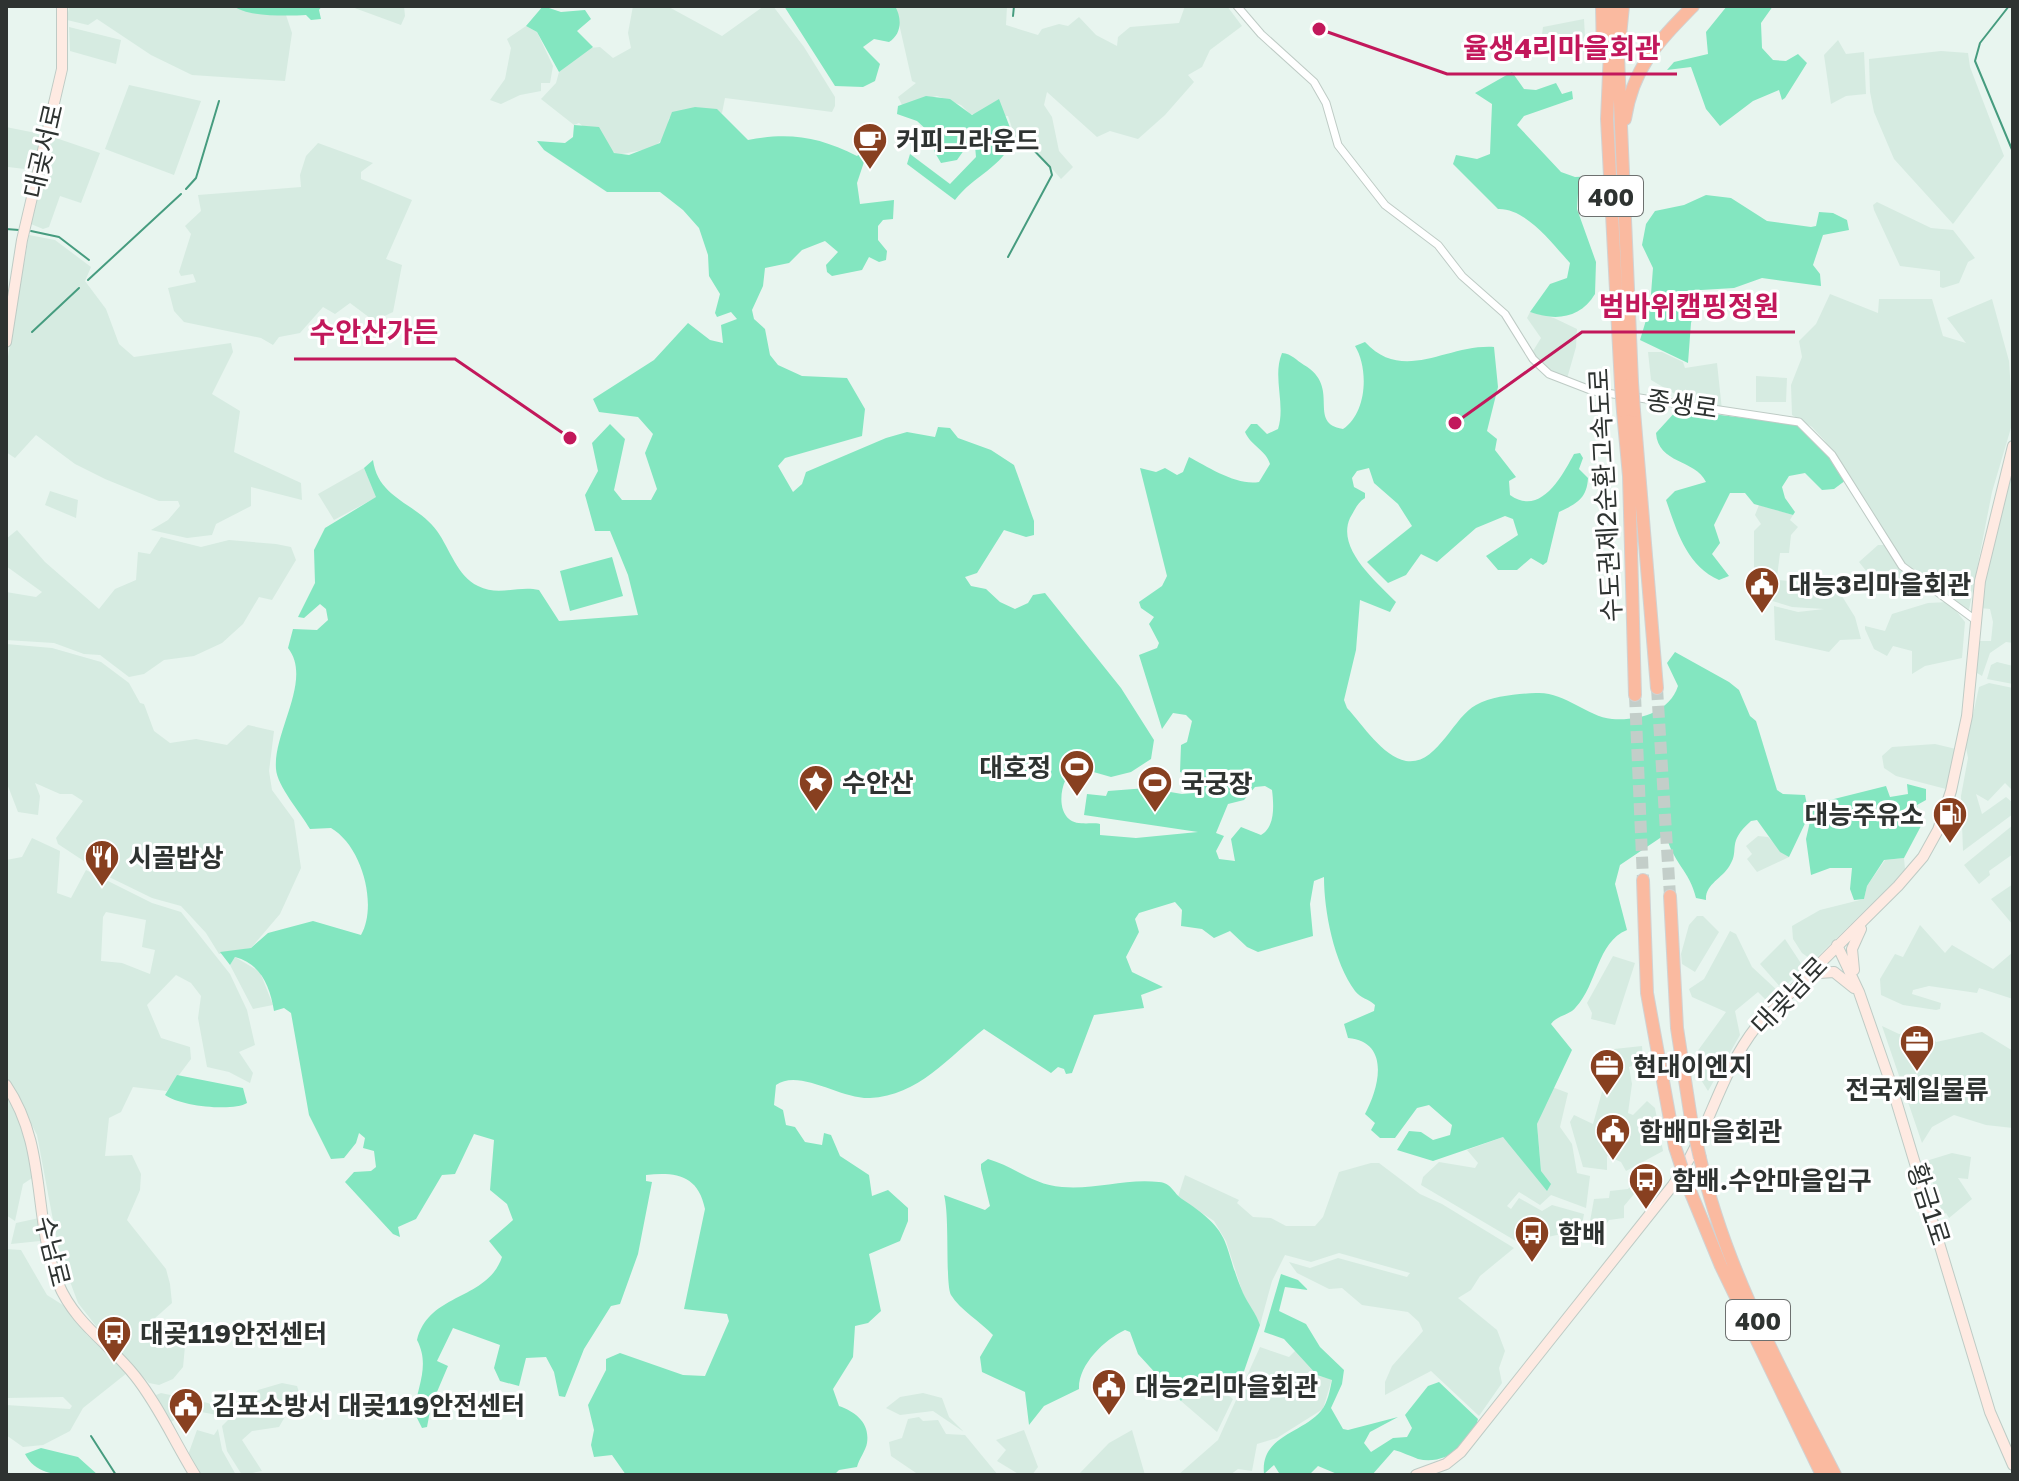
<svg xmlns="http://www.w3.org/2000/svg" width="2019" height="1481" viewBox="0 0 2019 1481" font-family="'Golos Text','Noto Sans KR',sans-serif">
<rect width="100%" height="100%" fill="#e8f5ef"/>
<!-- built -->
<path fill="#d6ebe1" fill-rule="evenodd" d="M69,6H226L286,15L292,33L285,81L192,75L151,55L97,19L88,25L67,20Z
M349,6H404L405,16L401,25Z
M633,6H667L722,36L764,6H773L804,47L835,97V106L832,112L725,98L722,113L695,107L669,118L666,136L653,148L617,155L579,123L574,125L541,99L556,83L559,72L589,48L600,47L613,58L631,48L628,33Z
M895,6H1007L1006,25L1038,35L1042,29L1059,24L1068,26L1079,17L1096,35L1117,46L1118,37L1130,27L1179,23L1185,6H1227L1242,26L1210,50L1202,67L1188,75L1194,82L1165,115L1138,139L1110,131L1097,137L1047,92L1044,105L1052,117L1059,151L1073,167L1061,179L1029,142L1017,143L1008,116L970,114L961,105L937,96L902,105L898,97L916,83L912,81Z
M1584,19L1585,37L1558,56L1540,50L1543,27Z
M526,26L537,32L553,66L550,83H541V91L520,95L501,104L490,100L505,79L511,48L507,39Z
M69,27L121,40L116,64L70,51Z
M1838,40L1846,54L1864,52L1866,94L1846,96L1831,104L1824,55Z
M1941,51L1968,53L1970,67L2004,156L1953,224L1894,159L1874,112L1870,92L1869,59Z
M129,85L201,101L174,175L105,149Z
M6,127L41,134L33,170L8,167L6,174Z
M53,137L100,153L81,203L60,196L49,227L43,229L31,224Z
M318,143L373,163L361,172V179L412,200L386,259L402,265L393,312L374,321L350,303L335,314L323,307L300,333L279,337L273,345L261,338L184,322L174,311L168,288L196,282L193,274L181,276L179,272L191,234L185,226L201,211L198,195L301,187L300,175L306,156Z
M1877,202L1931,228L1953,230L1975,258L1968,262L1959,283L1943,288L1940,287V271L1900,266L1874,210L1873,205Z
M29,235L55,240L91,267L85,281L106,309L119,344L134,357L231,343L233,352L212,394L240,411L234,452L301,483L302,500L251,487V506L216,524L212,535L187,538L151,530L168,520L180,506L178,501H159L105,479L75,464L36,435L15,458L6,452V368Z
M1830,294L1878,313L1879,299H1932L1943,336L1966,343L1947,318L1992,299L2009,361L2013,421L1992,492L1969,610L1920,579L1905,565L1825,441L1812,427L1792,415L1791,385L1802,357L1799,341L1816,324Z
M1530,312L1554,318L1577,329L1576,347L1566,382L1538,361L1533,351L1541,338L1527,318Z
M1648,352H1662L1683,362L1685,368L1717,363L1722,410L1692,404L1651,380Z
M1756,376L1787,378L1786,402H1756Z
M364,468L377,497L334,520L318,494Z
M2013,469V643L2006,642L1990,653L1982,676L1977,673L1978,641H1991L1993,622L1990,609L1980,608L1984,582Z
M50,491L78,500L76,518L45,505Z
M1759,505L1793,515L1790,520L1798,527L1791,535L1789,553H1780L1777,577L1759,572L1754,567V531L1761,524L1755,515Z
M17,530L45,562L99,609L115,589L136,580L138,552L150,554L161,537L201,547L229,540L276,544L291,547L296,560L272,600L259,597L243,624L222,643L194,656L164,660L144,674L129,677L100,655L84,654L54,643L6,640V592L36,597L42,592L6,566V539Z
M1878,545H1885L1918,588L1894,589L1871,577L1859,562Z
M1767,579L1835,585L1855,617L1861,639L1840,640L1829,652L1775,640L1774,606L1798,612L1824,609L1792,607L1759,597L1756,594L1760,582Z
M1949,602L1965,622L1962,658L1925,666L1912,674V651L1893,646L1887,656L1874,649L1865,629V626L1885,631L1892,614L1928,603Z
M6,644L52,648L101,662L129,683L140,703L144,704L154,731L170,743L196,739L227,745L248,725L274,731L269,771L272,790L294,820L301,868L280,914L251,948L219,954L206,933L181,906L152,898L105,875L58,844L56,838L83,801L72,794H60L35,783L40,796L38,815L18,812L6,781Z
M1997,662L2013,666V684L1987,679L1991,665Z
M1989,683L2013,688V791L2005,783L1988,801L1976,794L1982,814L2006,797L2013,803V814L1963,851L1961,796L1968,758L1966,747L1979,687Z
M1935,744L1956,749L1946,789L1896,776L1884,768L1882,756L1892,747Z
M2013,825V854L1989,871L1990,875L1979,884L1964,865Z
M1758,836L1768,837L1789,857L1757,872L1747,859L1752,854L1746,846Z
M32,838L60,851L57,893L71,898L86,870L152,903L181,912L230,974L247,1010L255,1045L239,1052L253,1073L250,1083L229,1072L207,1067L198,1018L201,996L191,983L176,975L147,1005L161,1038L190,1047L191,1059L167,1091L133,1087L121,1112L109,1118L105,1156L132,1155L141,1174L140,1190L127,1220L166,1269L170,1284L172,1303L154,1319L152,1344L185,1346L183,1367L173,1379L159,1385L149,1383L107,1340L78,1303L59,1252L37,1135L6,1075V860L22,857ZM106,912L146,920L142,947L155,950L150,974L122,963L101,961L103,917Z
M1904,858L1905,869L1892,884L1813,961L1802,953L1793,939L1792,926L1820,910L1864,899L1867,886L1885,860Z
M2013,884V925L1991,899Z
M1697,916H1703L1719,932L1695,972L1682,964L1681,954L1689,925Z
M1920,925L1945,953L1952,945L1993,969L2013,952V999L1979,988L1977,993L1929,986L1913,990L1912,994L1941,1003L1940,1009L1936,1010L1903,1005L1881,995L1880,979L1895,954L1903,957Z
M1730,931L1736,934L1752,967L1779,992L1769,1003L1758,992L1735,1011L1740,1035L1708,1091L1696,1072L1694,1056L1726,1012L1692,997L1689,989L1704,979Z
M1785,939L1804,968L1782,989L1760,964Z
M1613,956L1635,963L1615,1025L1591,1019L1592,1013L1587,1003Z
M235,957L260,972L273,1005L253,1009L230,965Z
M1882,1026L1899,1034L1929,1031L1936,1042L1982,1032L2013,1051V1128L1986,1125L1954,1115L1932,1127L1922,1143Z
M1642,1046L1643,1061L1629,1067L1632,1084L1628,1113L1633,1115L1647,1101L1655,1108L1663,1151L1626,1171L1621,1162L1607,1156V1170L1583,1167L1570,1122L1574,1115L1593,1124L1614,1049Z
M1552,1087L1568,1093L1560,1127L1572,1144L1577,1173L1590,1176L1586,1208L1551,1195L1540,1205L1519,1192L1507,1206L1511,1209L1519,1198L1542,1211L1552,1205L1584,1214L1581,1230L1533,1240L1526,1247L1421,1185L1423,1177L1439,1162L1475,1168L1478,1163L1467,1150L1503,1137L1541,1171L1537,1124Z
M6,1092L20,1115L34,1171L32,1178L23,1184L15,1221L6,1215Z
M1952,1153L1971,1157L1968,1179L1958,1178L1972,1199L1949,1218L1946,1213L1943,1215L1926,1161Z
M1371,1163H1379L1420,1194L1442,1204L1514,1248L1480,1276L1471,1290L1458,1298L1497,1330L1505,1351L1499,1368L1502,1383L1479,1416L1431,1371L1385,1395V1382L1392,1366L1423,1331L1419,1322L1408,1312L1362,1305L1342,1288L1329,1289L1297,1273L1289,1262L1310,1268L1338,1258L1407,1277L1410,1273L1339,1253L1311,1262L1285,1255L1272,1281L1260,1325L1243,1294L1226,1241L1214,1221L1178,1197L1185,1175L1239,1200L1237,1203L1253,1217L1271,1218L1286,1226H1315L1323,1217L1339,1172Z
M1632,1184L1639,1188L1624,1206V1218L1609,1220L1597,1238L1589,1227L1594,1199L1609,1198L1610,1191L1628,1189Z
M39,1218L40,1241L11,1244L16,1223Z
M6,1249L21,1250L47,1295L66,1307L87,1335L127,1373L83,1408L70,1431L43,1445L23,1447L6,1435V1405L70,1409L72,1406L63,1397L6,1398Z
M1260,1347L1289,1357L1296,1350L1319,1376L1332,1379L1323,1409L1277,1438L1257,1444L1252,1471L1238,1469L1230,1475H1178L1218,1440Z
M1195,1382L1212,1383L1233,1399L1217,1432L1181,1401Z
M282,1383L297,1386L299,1392L279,1427L252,1431L242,1440L262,1471L242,1475L227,1451L222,1426L258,1390Z
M161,1393L208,1403L215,1407L217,1415L191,1410L171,1422L156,1395Z
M923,1393L942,1398L949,1417L964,1432L933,1411L900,1415L886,1408L900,1397Z
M919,1417L923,1421L938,1420L946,1434L965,1435L998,1475H919L891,1456L889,1442L902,1438L908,1419Z
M218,1429L222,1450L236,1475H201L188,1455L197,1430L214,1435Z
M1024,1430L1038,1467L1032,1475H1020L997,1461L1006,1450L996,1440Z
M1132,1430L1145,1475H1078L1109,1443Z"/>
<!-- green -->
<path fill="#83e6c0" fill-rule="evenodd" d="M234,6H322L319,10L321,19L311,20L306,15C288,16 246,17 234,6Z
M543,6L561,12L585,10L591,19L577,31L593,47L559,72L537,32L526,26Z
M784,6H895C902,18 902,34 889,42L874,39L863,47L880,64L875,81L863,87L835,86Z
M1727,6H1773L1761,23L1762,48L1773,60L1786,61L1798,54L1807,63L1785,98L1782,100L1779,90L1753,101L1720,126L1706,109L1691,67L1667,70L1674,62L1708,54L1706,32Z
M1512,72L1524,89L1536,90L1556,83L1562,94L1572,91L1573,99L1524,116L1517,125L1561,172L1575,177L1596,176V182L1578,193L1577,209L1596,262L1595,294C1580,319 1555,321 1530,312L1550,284L1567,278L1570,263C1552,243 1526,208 1498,209L1453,164L1456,155L1477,159L1490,154L1492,104L1475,93Z
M926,96L950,99L972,115L999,99L1014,138C1003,167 973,176 955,200L907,164L910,154L950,184L976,157L975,146H967L957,160L941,163L934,151L935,143L928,140L930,133L917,121L897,114L898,106Z
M695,107L717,109L748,140C790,132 819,137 857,156L864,150L866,156L857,183L860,204L894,200L893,219L883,220L878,226V240L887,251L886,260L879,262L869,257L862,270L832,276L827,272L826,265L838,252L825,241L802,250L789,263L765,268L763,286L752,310L754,319L765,329L770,355L778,365L802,376L847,378L865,409L862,436L785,458L778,466L793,492L802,484L806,472L886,438L907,432L935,437L938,427L950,428L958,438L991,450L1014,465L1034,521V535L1026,537L1004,530L977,573L965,577L971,586L986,589L1000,602L1015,609L1028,603L1033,595L1045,593L1121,688L1154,740L1151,759L1131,772L1111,777L1076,767C1062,775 1055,807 1069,819C1076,826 1091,822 1100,824V835L1136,838L1198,832L1084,815L1087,794L1106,796L1108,791L1147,788L1182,794L1194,793L1198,779L1180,772L1181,745L1187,742L1192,721L1186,715L1173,713L1162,729L1139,655L1157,648L1159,643L1149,624L1154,617L1141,608L1139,602L1162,586L1167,576L1140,468L1156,472L1165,468L1177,475L1183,472L1189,457C1208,467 1237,486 1259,482L1270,464C1266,450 1251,446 1245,432L1251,424H1257L1267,434L1278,429C1286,404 1272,377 1282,353C1292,354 1296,360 1304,365C1342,387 1306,423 1343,429C1367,413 1369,369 1355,346L1365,342C1404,384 1446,344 1494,347L1498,387L1487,431L1497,439L1495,450L1516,477L1509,481L1510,495C1541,517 1562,476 1574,454L1580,453L1583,458L1579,469L1588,478C1587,499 1576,504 1559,512L1547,562L1543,565L1531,558L1517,570H1498L1486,556L1518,535L1513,519L1505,516L1476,528L1437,562L1421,554L1406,575L1388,583L1367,562L1412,526L1398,504L1374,483L1369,468L1357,471L1352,478L1354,487L1365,493V498C1357,503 1355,510 1350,518C1336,549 1377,582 1396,602L1390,612L1360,600L1356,650L1344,700L1347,708C1363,725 1382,756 1406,761C1437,766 1453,717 1476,705C1493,696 1517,694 1536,693C1564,691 1586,716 1612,719C1638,721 1669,713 1678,686L1667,663L1675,652L1729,682L1739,690L1750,716L1756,721L1777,790L1783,794L1805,795L1809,815L1789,857L1780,852L1757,820L1751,821C1726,843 1740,849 1730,865C1722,879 1705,884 1706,900L1696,898C1690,871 1672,862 1666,834L1620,865L1615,884L1627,930C1597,942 1597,985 1576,1007C1569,1016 1557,1015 1551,1024L1572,1050L1537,1124L1541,1171L1551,1184L1547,1191L1503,1137L1433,1161L1397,1150L1409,1131L1421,1132L1433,1140L1450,1135L1452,1125L1429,1105L1417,1108L1395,1138H1380L1371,1130L1375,1123L1365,1114C1379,1088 1391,1042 1348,1038L1344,1024L1374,1011L1375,1005C1369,999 1360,998 1355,991C1334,962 1324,912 1324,877L1314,881L1310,904L1313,936L1258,952L1247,947L1230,931L1214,938L1202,929L1181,926L1182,910L1175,902L1139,913L1135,919L1139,932L1126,957L1132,972L1163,987L1141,995L1144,1008L1094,1015L1072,1073L1066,1074L1064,1069L1058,1067L1051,1073L984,1029C949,1057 918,1096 870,1098C840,1099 799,1068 776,1085L774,1105L783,1110L786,1125L795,1127L805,1142L822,1145L824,1133L831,1135L840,1156L869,1175L872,1196L888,1190L908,1208V1221L900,1241L869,1254L881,1311L868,1323L855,1326L853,1357L833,1389L839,1406C856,1412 870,1423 867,1443C866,1450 859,1459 857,1467L839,1470L834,1475H626L612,1455L594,1457L591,1445L594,1430L588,1405L606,1370V1359L620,1353L683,1375L705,1376L729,1321L727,1314L684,1309L705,1209C698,1175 676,1172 646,1175V1181L652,1182L638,1254L620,1304L611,1306L584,1349L565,1397L559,1396L554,1372L546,1357L526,1358L519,1386L500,1381L494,1368L500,1345L453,1328L437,1361L448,1366L431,1406L427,1427L422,1428L414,1412C418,1385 430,1365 417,1340C429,1292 487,1301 502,1257L489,1241L513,1220L507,1204L490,1190L494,1140L474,1134L455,1174L442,1175L416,1219L398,1227L400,1237L393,1234L345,1182L354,1172L371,1171L376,1167L374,1151L363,1148L365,1138L359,1133L356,1143L344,1158L331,1159L309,1115L291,1013L284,1008L274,1011C270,986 261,964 235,957L230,965L220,952L251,948L268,933L313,921L361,935C378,905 362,846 331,828L310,829C301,813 277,786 276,769C273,731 313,680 288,648L293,629L317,630L328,620L326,609L320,604L304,618L298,617L315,583L314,550L325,528L376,497L364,468L373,460C378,499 417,503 437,531C450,549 457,576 478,586C499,597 518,585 539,590L559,621L638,615L628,575L610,531H595L585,495L598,471L592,443L610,424L625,439L614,490L622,500H651L657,489L645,453L653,434L638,417L599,412L593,399L654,360L688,323L710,340L723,343L721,325L737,319L731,312L717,317L715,313L720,294L709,276L708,255L699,228L683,210L660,192H607L544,150L537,141L565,143L573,137L574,125L599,127L614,153L629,155L660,143L672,112ZM1265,786L1272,790C1274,806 1275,827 1261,835L1241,827L1231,839L1235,861L1219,859L1216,851L1224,836L1216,833L1228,804L1244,800L1255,787Z
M1706,195L1731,198L1767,221L1811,227L1816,226L1819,212L1833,213L1847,220L1849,230L1823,235L1813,265L1820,274L1821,286L1762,278L1734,288L1701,290L1691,323L1688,363L1640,340L1650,307L1653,268L1642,245L1646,224L1655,211L1684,205Z
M1677,410L1796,424L1829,456L1846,480L1834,489L1822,490L1805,473L1789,476L1782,487L1785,498L1795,512L1793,515L1754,504L1745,493H1730L1714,525L1720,543L1712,554L1729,576L1719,580C1686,565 1677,531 1666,500L1675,491L1706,482C1695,459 1658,464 1656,433Z
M612,557L623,596L570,611L560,571Z
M1907,784L1926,789V800L1917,805L1921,826L1904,858L1884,860L1867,886L1864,899L1854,900L1850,889L1852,868H1830L1811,875L1806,839L1814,804L1886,786L1890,797L1908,794Z
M177,1075L243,1088L247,1103C233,1112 179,1106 165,1095Z
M988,1159C1015,1167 1034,1185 1062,1187C1095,1190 1126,1178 1159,1182C1172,1183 1173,1193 1182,1199C1235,1234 1221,1241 1243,1293C1248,1304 1256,1313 1260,1325L1242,1377L1231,1375L1223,1390L1212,1383L1207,1391L1195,1383L1181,1401L1138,1354L1130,1332L1125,1330C1104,1340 1078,1365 1079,1389L1044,1406L1029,1425L1025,1392L982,1372L980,1357L993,1335C981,1322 960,1310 951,1295C945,1284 950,1217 944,1195L985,1210L990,1206L981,1169V1164Z
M1281,1274L1298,1280L1308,1290L1285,1287L1279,1311L1306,1324L1320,1347L1344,1370L1342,1384L1331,1408L1343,1429L1348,1430L1398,1417L1370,1432L1364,1443L1371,1452L1393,1438L1407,1437L1412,1428L1405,1415L1428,1386L1439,1382L1478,1419C1472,1444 1445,1466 1418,1459C1410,1456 1402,1452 1394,1450L1372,1475L1337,1474L1318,1466L1309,1475L1279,1473L1274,1465L1264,1474C1260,1436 1301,1434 1321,1411C1328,1403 1330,1389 1332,1380L1317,1375L1284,1339L1264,1332Z
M41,1448L78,1457L98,1475C72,1475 38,1480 25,1454Z"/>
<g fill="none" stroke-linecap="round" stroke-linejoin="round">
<!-- stream -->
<path stroke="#469c7f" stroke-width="2" d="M2009,6L1980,43L1975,61L2013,152
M1013,16L1014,6
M186,189L196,178L219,101
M6,229L19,230
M31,231L59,237L89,260
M1008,257L1052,175L1050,167L1026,142
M88,280L181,194
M32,332L79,288
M91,1436L116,1475"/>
<!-- highway-tunnel -->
<path stroke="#c3cec9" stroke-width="12" stroke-dasharray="12 6" stroke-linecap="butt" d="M1657,688L1670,896
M1635,695L1643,880"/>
<defs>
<path id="street" d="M1237,6L1261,34L1314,82L1326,103L1338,145L1385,205L1438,245L1462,276L1505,314L1533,359L1549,374L1593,391L1799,422L1832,455L1902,566L1974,619"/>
<path id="secondary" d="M6,342L22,240L62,69V6
M1837,945L1859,992L1891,1084L1990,1412L2013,1465
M1854,970L1852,949L1861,929
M1805,979L1819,973L1834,972L1854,988
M6,1085C48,1147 32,1217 58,1283C75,1324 109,1343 135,1376C159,1406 175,1443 195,1475
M1416,1475L1446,1464L1461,1452L1673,1185C1708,1136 1719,1074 1756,1027L1898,886L1923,857L1938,830L1951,791L1967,716L1980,581L2013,446"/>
<path id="highway" d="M1602,6L1603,55
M1612,6L1607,119L1621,385
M1623,6L1618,56L1632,382
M1625,119C1633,67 1658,42 1693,6
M1623,411L1629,476L1635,695
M1634,411L1657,688
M1643,880L1647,993L1675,1147
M1670,896L1677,1028L1691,1119
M1700,1158C1725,1270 1783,1373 1835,1475
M1686,1181L1721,1266L1822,1475"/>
</defs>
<!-- street casing -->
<use href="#street" stroke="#becbc5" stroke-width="9"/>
<!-- secondary casing -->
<use href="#secondary" stroke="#becbc5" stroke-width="12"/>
<!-- highway casing -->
<use href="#highway" stroke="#d1d2d2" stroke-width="14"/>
<!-- street -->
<use href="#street" stroke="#fff" stroke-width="7"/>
<!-- secondary -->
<use href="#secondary" stroke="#feeae2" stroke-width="10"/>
<!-- highway -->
<use href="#highway" stroke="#fabaa0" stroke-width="12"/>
<defs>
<path id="highway-bridge" d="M1632,382L1634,411
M1621,385L1623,411
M1691,1119L1700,1158
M1675,1147L1686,1181"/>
</defs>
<!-- highway-bridge casing -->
<use href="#highway-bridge" stroke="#d1d2d2" stroke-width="14" stroke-linecap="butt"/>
<!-- highway-bridge -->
<use href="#highway-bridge" stroke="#fabaa0" stroke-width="12"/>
</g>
<!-- icons -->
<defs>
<symbol id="cafe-pin" viewBox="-11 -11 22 30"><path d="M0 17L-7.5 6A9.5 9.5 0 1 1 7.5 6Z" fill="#884020" stroke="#fff"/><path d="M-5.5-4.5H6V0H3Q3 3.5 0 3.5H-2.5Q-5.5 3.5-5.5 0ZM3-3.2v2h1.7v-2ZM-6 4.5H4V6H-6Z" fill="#fff"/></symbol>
<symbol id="civic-pin" viewBox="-11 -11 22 30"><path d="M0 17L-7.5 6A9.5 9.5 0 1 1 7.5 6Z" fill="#884020" stroke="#fff"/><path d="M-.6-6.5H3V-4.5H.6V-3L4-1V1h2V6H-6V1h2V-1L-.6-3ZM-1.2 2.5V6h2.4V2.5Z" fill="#fff"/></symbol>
<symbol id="stadium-pin" viewBox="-11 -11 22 30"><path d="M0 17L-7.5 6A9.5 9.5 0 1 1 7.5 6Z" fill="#884020" stroke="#fff"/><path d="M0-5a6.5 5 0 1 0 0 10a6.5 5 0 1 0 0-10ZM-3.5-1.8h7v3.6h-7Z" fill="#fff"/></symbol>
<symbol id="sight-pin" viewBox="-11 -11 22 30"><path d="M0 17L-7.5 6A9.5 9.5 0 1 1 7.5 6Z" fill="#884020" stroke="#fff"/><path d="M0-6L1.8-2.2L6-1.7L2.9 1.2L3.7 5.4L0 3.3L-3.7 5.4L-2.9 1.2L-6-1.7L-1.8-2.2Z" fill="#fff"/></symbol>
<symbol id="fuel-pin" viewBox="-11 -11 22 30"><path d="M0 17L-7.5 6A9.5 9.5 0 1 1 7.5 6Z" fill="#884020" stroke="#fff"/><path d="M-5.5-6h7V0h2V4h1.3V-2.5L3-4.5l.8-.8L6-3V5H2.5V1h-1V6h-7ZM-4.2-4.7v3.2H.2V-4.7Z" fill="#fff"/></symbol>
<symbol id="restaurant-pin" viewBox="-11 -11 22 30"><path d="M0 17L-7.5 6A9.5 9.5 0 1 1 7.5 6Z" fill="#884020" stroke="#fff"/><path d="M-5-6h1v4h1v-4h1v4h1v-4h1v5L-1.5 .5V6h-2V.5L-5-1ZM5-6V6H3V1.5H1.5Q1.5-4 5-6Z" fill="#fff"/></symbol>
<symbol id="office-pin" viewBox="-11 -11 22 30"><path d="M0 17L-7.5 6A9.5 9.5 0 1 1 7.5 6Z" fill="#884020" stroke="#fff"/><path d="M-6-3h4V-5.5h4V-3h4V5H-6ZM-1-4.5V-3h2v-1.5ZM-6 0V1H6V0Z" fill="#fff"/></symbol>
<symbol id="bus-pin" viewBox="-11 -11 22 30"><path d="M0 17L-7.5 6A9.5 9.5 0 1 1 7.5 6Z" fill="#884020" stroke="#fff"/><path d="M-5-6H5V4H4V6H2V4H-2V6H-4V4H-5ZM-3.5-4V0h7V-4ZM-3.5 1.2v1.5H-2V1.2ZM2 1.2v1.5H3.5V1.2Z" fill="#fff"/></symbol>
</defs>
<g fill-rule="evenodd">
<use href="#cafe-pin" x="850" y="120" width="40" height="54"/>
<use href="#civic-pin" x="1742" y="564" width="40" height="54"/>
<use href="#stadium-pin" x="1057" y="747" width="40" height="54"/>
<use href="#sight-pin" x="796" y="762" width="40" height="54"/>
<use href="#stadium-pin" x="1135" y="763" width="40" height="54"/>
<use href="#fuel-pin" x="1930" y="794" width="40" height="54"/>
<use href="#restaurant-pin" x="82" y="837" width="40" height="54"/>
<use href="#office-pin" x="1897" y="1022" width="40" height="54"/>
<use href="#office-pin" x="1587" y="1046" width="40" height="54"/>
<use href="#civic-pin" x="1593" y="1111" width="40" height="54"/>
<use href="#bus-pin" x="1626" y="1160" width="40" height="54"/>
<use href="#bus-pin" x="1512" y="1213" width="40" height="54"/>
<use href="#bus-pin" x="94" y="1313" width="40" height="54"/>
<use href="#civic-pin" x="1089" y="1366" width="40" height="54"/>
<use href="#civic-pin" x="166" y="1385" width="40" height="54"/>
</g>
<g text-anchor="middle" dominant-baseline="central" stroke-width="6" stroke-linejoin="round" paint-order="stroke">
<!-- shield labels -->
<g fill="#fff" stroke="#6d706f" stroke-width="2">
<rect x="1579" y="176" width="64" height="40" rx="6"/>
<rect x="1726" y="1300" width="64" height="40" rx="6"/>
</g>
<g font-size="24" font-weight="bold" fill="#2e3331">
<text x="1611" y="196">400</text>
<text x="1758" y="1320">400</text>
</g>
<!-- poi labels -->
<g font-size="26" font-weight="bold" fill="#2e3331" stroke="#fff" text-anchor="start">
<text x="896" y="140">커피그라운드</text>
<text x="1788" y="584">대능3리마을회관</text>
<text x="1051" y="767" text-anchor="end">대호정</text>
<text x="842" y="782">수안산</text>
<text x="1181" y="783">국궁장</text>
<text x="1924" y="814" text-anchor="end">대능주유소</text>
<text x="128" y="857">시골밥상</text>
<text x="1633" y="1066">현대이엔지</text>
<text x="1917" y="1089" text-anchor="middle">전국제일물류</text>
<text x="1639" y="1131">함배마을회관</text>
<text x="1672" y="1180">함배.수안마을입구</text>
<text x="1558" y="1233">함배</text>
<text x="140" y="1333">대곶119안전센터</text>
<text x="1135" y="1386">대능2리마을회관</text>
<text x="212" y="1405">김포소방서 대곶119안전센터</text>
</g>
<!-- street labels -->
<g font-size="26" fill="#2e3331" stroke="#fff">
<text transform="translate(43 151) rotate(-77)">대곶서로</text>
<text transform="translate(1682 404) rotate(8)">종생로</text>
<text transform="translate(1605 495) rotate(-93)">수도권제2순환고속도로</text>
<text transform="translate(1789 995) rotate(-46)">대곶남로</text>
<text transform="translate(1929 1204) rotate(72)">황금1로</text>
<text transform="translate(53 1251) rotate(76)">수남로</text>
</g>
</g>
<!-- callouts -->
<path fill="none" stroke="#c2185b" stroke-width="3" d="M1319 29L1447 74H1677M1455 423L1582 332H1795M570 438L455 359H294"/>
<g fill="#c2185b" stroke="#fff" stroke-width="3">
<circle cx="1319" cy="29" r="8"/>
<circle cx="1455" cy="423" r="8"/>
<circle cx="570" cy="438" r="8"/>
</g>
<g font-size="28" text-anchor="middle" font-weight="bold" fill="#c2185b" stroke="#fff" stroke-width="6" stroke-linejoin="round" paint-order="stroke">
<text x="1562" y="58">율생4리마을회관</text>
<text x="1689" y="316">범바위캠핑정원</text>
<text x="374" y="342">수안산가든</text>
</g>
<!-- border -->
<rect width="2019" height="1481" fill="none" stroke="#2e3331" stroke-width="16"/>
</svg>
